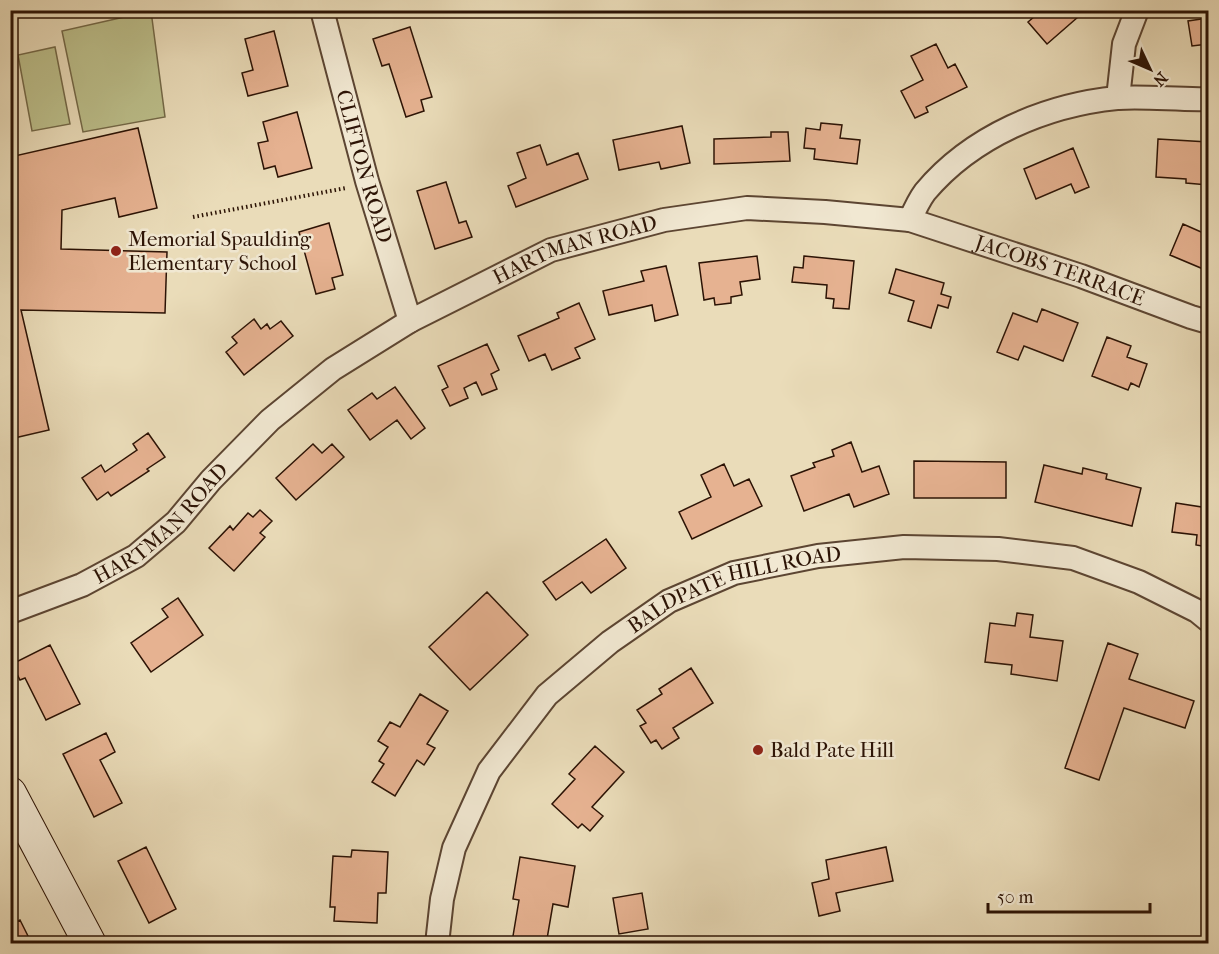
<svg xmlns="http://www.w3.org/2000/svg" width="1219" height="954" viewBox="0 0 1219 954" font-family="'IM FELL French Canon',serif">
<rect width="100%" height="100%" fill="#eadcb9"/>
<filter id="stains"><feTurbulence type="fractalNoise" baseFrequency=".00333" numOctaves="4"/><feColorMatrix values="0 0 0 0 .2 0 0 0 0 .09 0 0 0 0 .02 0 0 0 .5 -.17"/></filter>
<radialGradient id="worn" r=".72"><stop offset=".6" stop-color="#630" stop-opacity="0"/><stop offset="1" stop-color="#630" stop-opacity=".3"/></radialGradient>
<!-- green -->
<path fill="#bcbf8b" stroke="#746948" stroke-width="1.5" d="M151,11L165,117L83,132L62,31Z
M55,47L70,124L32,131L18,55Z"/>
<!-- building -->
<path fill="#e6b291" stroke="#2c1305" stroke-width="1.5" d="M1042,10H1086L1047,44L1028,22Z
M1208,18V44L1192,46L1188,21Z
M410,27L432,97L421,100L424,111L406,117L389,64L382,66L373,39Z
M274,31L288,86L248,96L242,73L253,70L245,39Z
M936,44L948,68L955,64L967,87L926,107L928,112L915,118L901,91L923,80L911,56Z
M297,112L312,168L278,177L275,166L264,169L258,143L268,141L263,122Z
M821,123L842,125L840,138L860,140L857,164L814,159L815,149L804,148L806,128L820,130Z
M682,126L690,163L661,169L659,162L619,170L613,140Z
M138,128L157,208L119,217L115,198L62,210L61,249L167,252L165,313L21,310L49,430L10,439V157Z
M771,132H788L790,161L714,164V139L771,137Z
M1158,139L1208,142V185L1186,183V179L1156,177Z
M540,145L547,165L578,153L588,179L516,207L508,186L526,178L517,153Z
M1073,148L1089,187L1075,193L1071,184L1036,199L1024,169Z
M446,182L459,223L466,221L472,237L435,249L417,191Z
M329,223L343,275L332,278L335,289L316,294L299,232Z
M1183,224L1208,235V271L1170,255Z
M757,256L760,279L740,282L742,295L731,297V303L715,305L714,298L704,300L699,263Z
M804,256L854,261L849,309L833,308L834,299L826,298L827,285L792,282L794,267L803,268Z
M666,266L678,315L655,321L652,305L609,315L603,291L644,281L641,271Z
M896,269L944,283L941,294L951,297L948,308L938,305L931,328L908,321L914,301L889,293Z
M1206,277H1208V299L1202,298Z
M579,303L595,339L575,348L580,358L552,370L545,354L529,361L518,336L559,318L557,313Z
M1042,309L1078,323L1063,361L1024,346L1018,360L997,352L1013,313L1037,322Z
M254,319L261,329L267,324L270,329L281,321L293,336L244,375L226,352L237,343L232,337Z
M1107,337L1131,346L1127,357L1147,364L1139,387L1131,383L1128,390L1092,376Z
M487,344L499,370L491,374L497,389L482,395L476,382L464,388L468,398L450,406L442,390L448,387L438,366Z
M395,387L425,428L411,439L397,420L370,440L348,410L372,393L377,399Z
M148,433L165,457L147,469L149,471L111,496L108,492L97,500L82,478L101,465L105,472L137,450L133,444Z
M851,442L862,472L879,466L889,494L854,507L849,494L804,511L791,476L815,467L813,463L834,456L832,450Z
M313,444L322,453L332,444L344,457L296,500L276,478Z
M914,461L1006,462V498H914Z
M724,464L734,486L749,479L762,506L692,539L679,512L711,497L701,475Z
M1044,465L1082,474L1083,468L1107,474L1106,479L1141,488L1132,526L1035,502Z
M1176,503L1208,508V547L1196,545L1197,535L1172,532Z
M260,510L272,521L260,533L265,537L234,571L209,548L230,526L233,530L248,513L253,517Z
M606,539L626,568L591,593L582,582L556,600L543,582Z
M487,592L528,635L470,690L429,647Z
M178,598L203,635L151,672L131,643L168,617L162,609Z
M1017,613L1033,615L1030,637L1063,641L1057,681L1011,674L1012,665L985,662L990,623L1015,626Z
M1108,643L1138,654L1129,679L1194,701L1185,728L1124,708L1099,780L1065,768Z
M50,645L80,704L46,720L25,678L20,680L12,664Z
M691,668L713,703L673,728L679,738L662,749L656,740L651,743L640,726L646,723L637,710L662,694L659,689Z
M420,694L448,711L427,744L435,748L424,765L417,760L395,796L372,782L384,764L379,761L388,747L378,741L390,722L400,727Z
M106,733L115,752L100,760L122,803L94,817L63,754Z
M595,746L624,772L592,807L603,816L590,831L582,824L578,828L552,804L575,779L569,774Z
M146,847L176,909L149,923L118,861Z
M886,847L893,881L836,893L840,911L819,916L812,883L829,879L826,860Z
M352,850L388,852L386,893H378L377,923L334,921L335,907H330L333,856L351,857Z
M520,857L575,866L568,907L553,904L547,939L535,938L534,944L512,942L519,900L513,899Z
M642,893L648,929L619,934L613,898Z
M20,920L32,944H10V925Z"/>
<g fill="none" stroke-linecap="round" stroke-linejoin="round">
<defs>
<g id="street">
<path id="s1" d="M322,10L367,181L410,321"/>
<path d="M1118,98L1124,44L1137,10"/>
<path id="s2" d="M910,220L1081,276L1191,317L1208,322"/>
<path id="s3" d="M10,612L82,585L136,556L176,522L211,480L270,420L333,369L410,321L551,250L664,220L747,208L825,212L910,220C914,211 919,200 925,192C972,136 1046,105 1117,98C1147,96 1178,100 1208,99"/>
<path id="s4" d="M437,944L442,899L454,848L489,771L547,695L610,642L669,601L734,573L818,556L904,547L998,549L1073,558L1139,582L1197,611L1208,620"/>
</g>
<path id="secondary" d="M10,793L90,944"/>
</defs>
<!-- street casing -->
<use href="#street" stroke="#5c4532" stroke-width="26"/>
<!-- secondary casing -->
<use href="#secondary" stroke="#2c1305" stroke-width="34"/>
<!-- path -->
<path stroke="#2c1305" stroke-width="4" stroke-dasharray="1.5 3" stroke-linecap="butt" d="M193,217L346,188"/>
<!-- street -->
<use href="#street" stroke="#f1e8d2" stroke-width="22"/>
<!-- secondary -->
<use href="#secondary" stroke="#f1e8d2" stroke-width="32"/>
</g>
<!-- markers -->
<g fill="#8f2418" stroke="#f1e8d2" stroke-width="2">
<circle cx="116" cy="251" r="6"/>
<circle cx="758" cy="750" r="6"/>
</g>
<g text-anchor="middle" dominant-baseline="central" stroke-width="5" stroke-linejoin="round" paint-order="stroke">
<!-- street labels -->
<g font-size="21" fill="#2c1305" stroke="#f1e8d2">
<text stroke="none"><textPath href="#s1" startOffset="162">CLIFTON ROAD</textPath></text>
<text stroke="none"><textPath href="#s3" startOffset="682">HARTMAN ROAD</textPath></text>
<text stroke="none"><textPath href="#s2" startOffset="158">JACOBS TERRACE</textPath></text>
<text stroke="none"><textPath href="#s3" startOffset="178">HARTMAN ROAD</textPath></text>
<text stroke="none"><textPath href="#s4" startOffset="498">BALDPATE HILL ROAD</textPath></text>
</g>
<!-- poi labels -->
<g font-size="21" fill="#2c1305" stroke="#f1e8d2" text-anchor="start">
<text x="128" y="239">Memorial Spaulding<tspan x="128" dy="24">Elementary School</tspan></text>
<text x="770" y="750">Bald Pate Hill</text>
</g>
</g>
<!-- margin -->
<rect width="1219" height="954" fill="none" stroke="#eadcb9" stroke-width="36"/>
<rect x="12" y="12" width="1195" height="930" fill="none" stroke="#2c1305" stroke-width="3"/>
<rect x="18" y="18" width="1183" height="918" fill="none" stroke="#2c1305" stroke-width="1.5"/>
<!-- north arrow -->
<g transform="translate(1150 69) rotate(134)" stroke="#f1e8d2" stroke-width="4.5" paint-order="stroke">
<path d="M0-4.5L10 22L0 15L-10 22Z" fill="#2c1305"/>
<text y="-9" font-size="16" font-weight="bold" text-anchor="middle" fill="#2c1305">N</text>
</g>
<!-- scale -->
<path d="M988 903v9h162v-9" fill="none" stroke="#2c1305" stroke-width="3"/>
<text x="997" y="903" font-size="18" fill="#2c1305" stroke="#f1e8d2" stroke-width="4.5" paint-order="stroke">50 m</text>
<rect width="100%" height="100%" filter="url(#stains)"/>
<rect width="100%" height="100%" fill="url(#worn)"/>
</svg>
